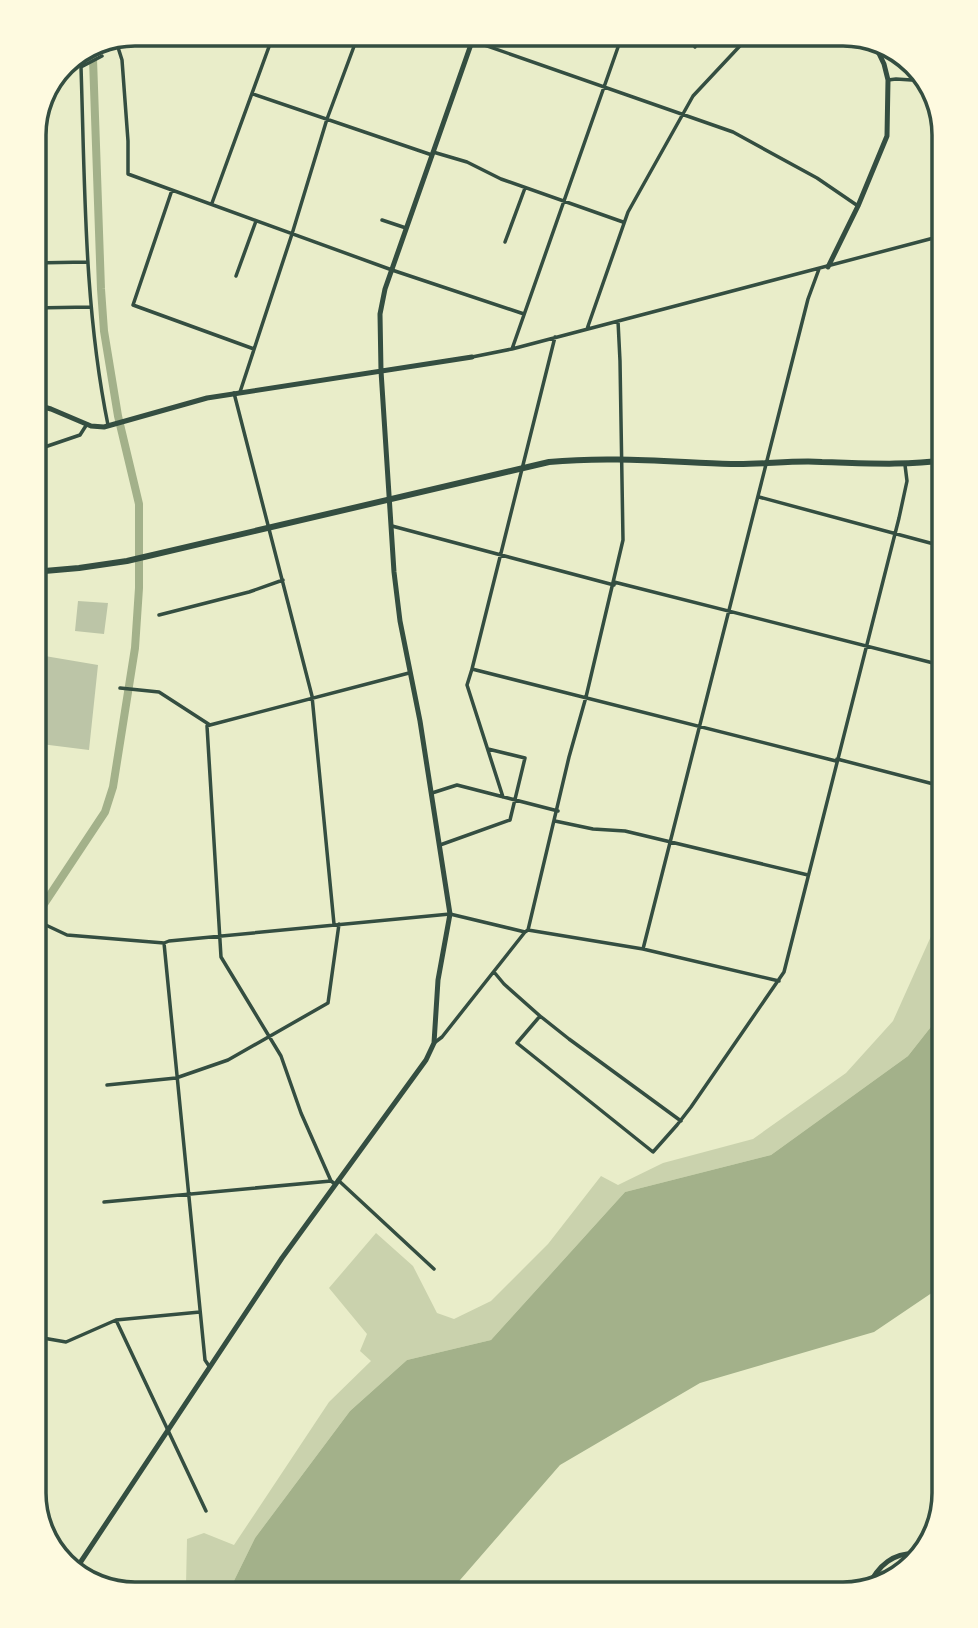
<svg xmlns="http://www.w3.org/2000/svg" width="978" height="1628" viewBox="0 0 978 1628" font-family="Raleway,sans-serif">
<rect width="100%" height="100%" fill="#e9edc9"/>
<!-- green -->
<path fill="#cad2ad" d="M945,905V1009L908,1056L771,1155L625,1192L491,1340L407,1360L350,1411L255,1538L227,1595H188L186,1585L187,1539L204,1533L234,1545L329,1402L371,1361L360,1351L367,1334L329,1288L376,1233L413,1266L437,1313L454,1319L491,1301L548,1244L601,1176L618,1185L663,1163L753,1139L846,1073L893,1021Z"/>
<!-- water -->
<path fill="#a3b18a" d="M945,1009V1284L874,1332L700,1383L560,1465L447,1595H227L255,1538L350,1411L407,1360L491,1340L625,1192L771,1155L908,1056Z"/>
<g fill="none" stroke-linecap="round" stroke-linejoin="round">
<!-- canal -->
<path stroke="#a3b18a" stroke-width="8" d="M38,917L44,904L105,812L113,787L135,648L139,588V504L118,416L104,331L101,289L93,59L90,51"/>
</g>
<!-- building -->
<path fill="#bcc5a7" d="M78,601L108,603L104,634L75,631Z
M33,654L98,665L89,750L33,743Z"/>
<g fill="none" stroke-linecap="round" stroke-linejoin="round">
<!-- minor -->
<path stroke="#344e41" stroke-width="3.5" d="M450,33L733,132L817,178L858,206
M116,41L122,60L128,141V174L392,270L524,314
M695,47L700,33
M102,56L81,67C85,187 84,307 108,425
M888,80L896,79L927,81
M253,94L432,155
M433,152L467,162L501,179L623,222
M172,190L133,305L254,349
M212,203L274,33
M382,220L406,228
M505,242L525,188
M33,263L87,262
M236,276L256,221
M33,308L90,307
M587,329L628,212L693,96L752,33
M555,337L472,669L836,761
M512,349L623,33
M472,357L512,349L945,235
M240,392L292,234L327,119L359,33
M234,393L312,696L334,924
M33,451L80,435L87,424
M759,497L945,547
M392,526L614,585
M614,582L945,666
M159,615L249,592L283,580
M472,669L467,685L503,797
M120,688L159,692L210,725L409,673
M210,725L207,726L221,957L281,1056L301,1113L331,1181L335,1184
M837,759L945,787
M432,793L457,785L558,811
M555,821L593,829L625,831L808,875
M440,845L510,820L525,758L488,749
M33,919L67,935L164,943L169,941L450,914L525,932L528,930L643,949L779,981
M528,930L569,757L586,697L623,540L620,361L618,321
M164,943L205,1360L209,1366
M643,949L808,299L819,269
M494,972L504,984L540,1016L517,1043L653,1152L677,1125L691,1107L784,972L899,518L907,481L905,465
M540,1016L569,1039L681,1121
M434,1043L442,1037L525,932
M107,1085L176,1078L228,1060L328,1003L339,924
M338,1180L434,1269
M104,1202L331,1181
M116,1320L206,1511
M43,1338L66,1342L116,1320L200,1312"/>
<!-- tertiary -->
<path stroke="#344e41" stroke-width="5" d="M828,267L858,206L887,136L888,80L884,64L873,41
M33,404L51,409L91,426L104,427L207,398L472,357
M74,1572L282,1258L426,1060L434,1043L438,980L450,914L420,721L400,621L394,572L381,371L380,314L385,289L475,33
M866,1590C878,1565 893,1551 922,1554"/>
<!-- primary -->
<path stroke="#344e41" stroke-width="6" d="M33,572L79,568L127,561L549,462C610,456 670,462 731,464C761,465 792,460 822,462C864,463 903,466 945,460"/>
</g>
<!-- crop -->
<path d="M0 0H978V1628H0ZM135 46H843A89 89 0 0 1 932 135V1493A89 89 0 0 1 843 1582H135A89 89 0 0 1 46 1493V135A89 89 0 0 1 135 46Z" fill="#fefae0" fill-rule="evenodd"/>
<path fill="none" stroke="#344e41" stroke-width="3.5" d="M135 46H843A89 89 0 0 1 932 135V1493A89 89 0 0 1 843 1582H135A89 89 0 0 1 46 1493V135A89 89 0 0 1 135 46Z"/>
</svg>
